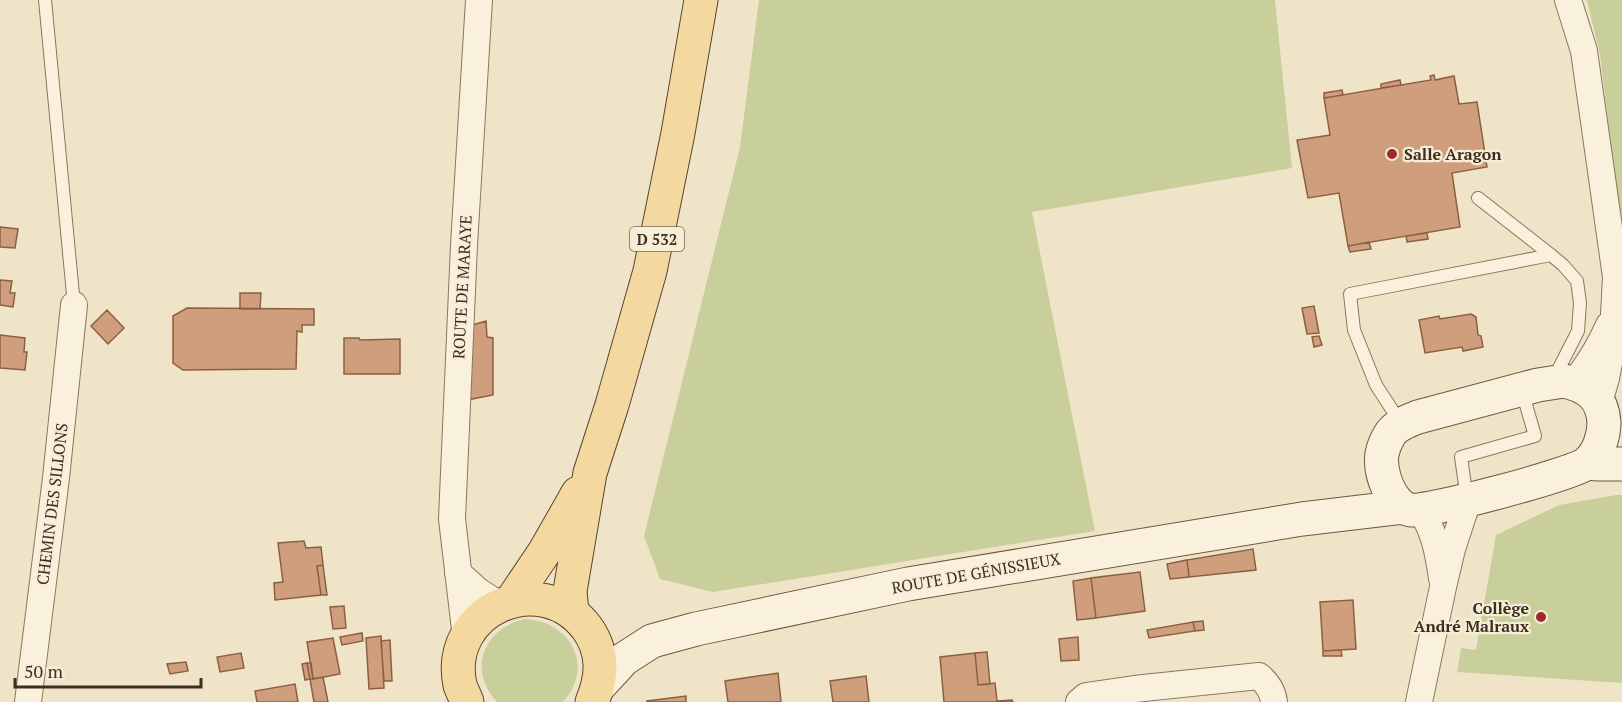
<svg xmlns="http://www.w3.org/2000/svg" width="1622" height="702" viewBox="0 0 1622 702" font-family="'PT Serif',serif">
<rect width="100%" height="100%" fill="#f0e4c8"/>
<!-- green -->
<path fill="#c9cf9b" d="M759,0H1275L1292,168L1032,212L1095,531L713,592L660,579L644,536L740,147Z
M1587,0H1622V236L1600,55Z
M1616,495H1622V683L1457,672L1461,648L1476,650L1496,535L1559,505Z
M525,619C571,621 595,667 563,702H497C467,669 484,628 525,619Z"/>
<!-- building -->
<path fill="#cf9f7d" stroke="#8d5f41" stroke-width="1.5" d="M1434,75L1435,80L1454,76L1459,104L1477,102L1487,167L1452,173L1460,227L1348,246L1339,193L1308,198L1297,140L1330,135L1324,98L1431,80L1430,76Z
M1400,80L1401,85L1381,88V84Z
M1342,90L1343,95L1324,98V93Z
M0,227L18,229L15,248L0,247Z
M1427,233L1428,239L1407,242L1406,236Z
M1369,242L1371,249L1350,252L1348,246Z
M0,280L12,281L10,293H15L13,307L0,305Z
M240,293H261L260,309H240Z
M1314,306L1319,333L1307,334L1302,308Z
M187,308L314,309V325H302V332L297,331L296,369L183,370L173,363V316Z
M107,310L124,328L108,344L91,326Z
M1471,314L1476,317L1478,335L1481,336L1483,347L1463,351L1462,347L1425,353L1419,320L1439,316L1440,319Z
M486,321L487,337L493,338V395L467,400L472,325Z
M0,335L25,338L24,352H27L25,370L0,368Z
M1319,336L1322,345L1314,347L1312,337Z
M344,338H359L360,340L400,339V374H344Z
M304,541L306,548L321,547L323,565L317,566L321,595L275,600L274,583L283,582L278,543Z
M1253,549L1256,570L1189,577L1187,560Z
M1187,560L1189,577L1170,579L1167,564Z
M323,565L327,595H321L317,566Z
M1140,572L1145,611L1096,618L1091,578Z
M1091,578L1096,618L1077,620L1073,581Z
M1353,600L1356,649L1323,651L1320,602Z
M344,606L346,628L333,629L330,607Z
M1203,621L1204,630L1195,631L1193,622Z
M1193,622L1195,631L1149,638L1147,630Z
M362,633L363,641L342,645L340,637Z
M381,636L384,688L369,689L366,638Z
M1078,637L1079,660L1061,661L1059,639Z
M333,638L340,674L313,679L307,642Z
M390,640L392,681H384L381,641Z
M1341,650L1342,656H1323V651Z
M987,652L990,684L978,685L975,653Z
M241,653L244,668L220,672L217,657Z
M975,653L978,685L995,683L997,701L1012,700L1013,702H944L940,657Z
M186,662L188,671L170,674L167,664Z
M307,663L310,679L305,680L302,664Z
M307,663H311L313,679H310Z
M778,673L781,702H728L725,681Z
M866,676L869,702H833L830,681Z
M323,677L328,702H314L310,679Z
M295,684L298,702H257L255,691Z
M686,696V702H647V701Z"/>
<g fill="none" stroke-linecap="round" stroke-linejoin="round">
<defs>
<path id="lane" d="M45,0L74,305
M1478,198L1551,255L1563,265L1577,281L1580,303L1578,331L1554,378
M1400,422L1376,385L1354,330L1350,294L1551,255
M1467,499L1461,457L1535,436L1522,391"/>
<path id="street" d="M1568,0L1584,51L1616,277L1614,314V338L1606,378L1599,403
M1574,383C1588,365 1600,346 1609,325
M1421,510C1435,534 1438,551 1442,578
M458,573L478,591L500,605
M466,638L452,519L464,245L479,0
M28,702L56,478L74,305
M1079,702L1086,696L1134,689L1259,676C1267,683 1273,691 1274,702
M1419,702L1443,587L1452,549L1468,500"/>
<path id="secondary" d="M1564,381C1588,386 1602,397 1604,422C1604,437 1598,454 1587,463C1574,474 1427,513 1411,510C1391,507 1379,472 1382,454C1383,449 1386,441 1389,436C1394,426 1408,421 1418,417L1538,385Z
M1587,463L1598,464H1622
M599,686L624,659L652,641L696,629L908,584L1302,519L1403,507"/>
<path id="primary" d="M512,600L545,551L578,493
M572,612L570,591L590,473L612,405L650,271L678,133L701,0
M467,702C465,696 462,691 460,685C444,610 541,567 587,628C604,652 603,676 592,702"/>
</defs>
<!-- lane casing -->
<use href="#lane" stroke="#8d765c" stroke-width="14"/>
<!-- street casing -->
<use href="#street" stroke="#8d765c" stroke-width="28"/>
<!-- secondary casing -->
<use href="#secondary" stroke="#6f573f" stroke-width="35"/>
<!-- primary casing -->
<use href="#primary" stroke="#5b4430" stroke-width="35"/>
<!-- lane -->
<use href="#lane" stroke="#faf1dc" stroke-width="12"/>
<!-- street -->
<use href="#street" stroke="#faf1dc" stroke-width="26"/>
<!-- secondary -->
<use href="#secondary" stroke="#faf1dc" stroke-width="33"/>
<!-- primary -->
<use href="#primary" stroke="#f3d9a0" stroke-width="33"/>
</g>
<!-- markers -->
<g fill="#9e2a2b" stroke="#f7eed8" stroke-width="2">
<circle cx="1392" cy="154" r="6"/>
<circle cx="1541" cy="617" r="6"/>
</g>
<g text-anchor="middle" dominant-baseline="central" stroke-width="4.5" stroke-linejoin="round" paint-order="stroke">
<!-- shield labels -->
<rect fill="#f7eed8" stroke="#756857" stroke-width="1.5" x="630" y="227" width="54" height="24" rx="4.5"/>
<g font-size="15" font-weight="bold" fill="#3d2e20">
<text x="657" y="239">D 532</text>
</g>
<!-- poi labels -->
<g font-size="16" font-weight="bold" fill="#3d2e20" stroke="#f7eed8" text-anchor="start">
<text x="1404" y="154">Salle Aragon</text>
<text x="1529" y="608" text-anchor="end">Collège<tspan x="1529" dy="18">André Malraux</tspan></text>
</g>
<!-- street labels -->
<g font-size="16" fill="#3d2e20" stroke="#f7eed8">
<text transform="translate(462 287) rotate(-87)">ROUTE DE MARAYE</text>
<text transform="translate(52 504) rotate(-83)">CHEMIN DES SILLONS</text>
<text transform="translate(976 573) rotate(-10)">ROUTE DE GÉNISSIEUX</text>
</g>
</g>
<!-- scale -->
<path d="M15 678v9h186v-9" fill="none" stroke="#3d2e20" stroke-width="3"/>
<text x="24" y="678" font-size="18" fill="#3d2e20" stroke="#f7eed8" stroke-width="4.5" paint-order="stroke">50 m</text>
</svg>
